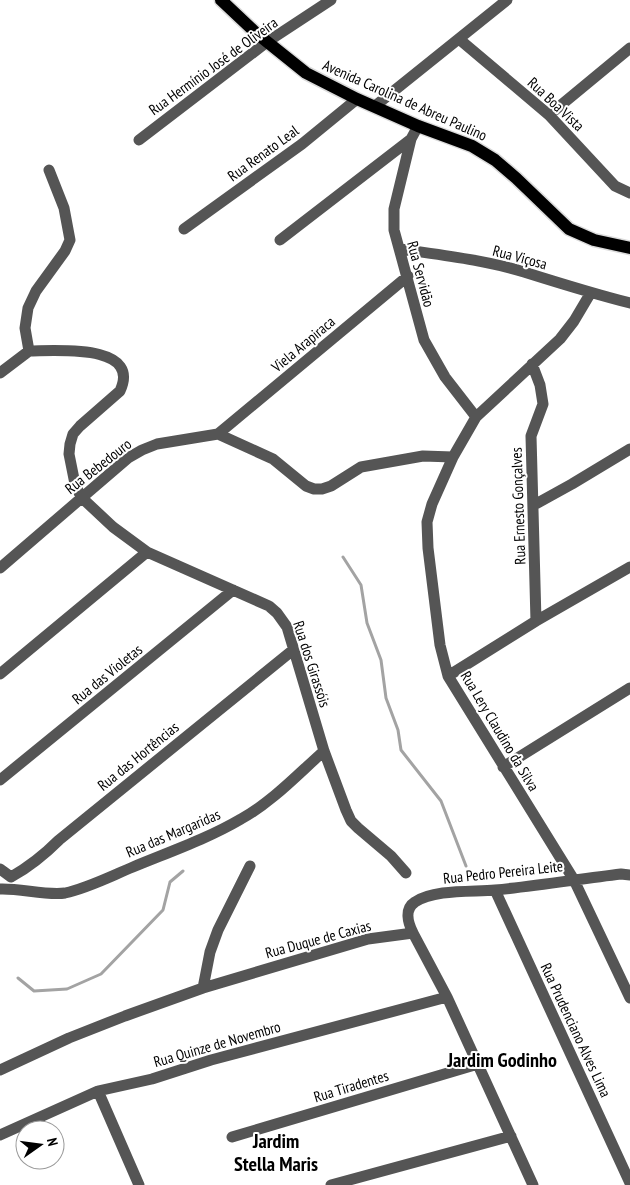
<svg xmlns="http://www.w3.org/2000/svg" width="630" height="1185" viewBox="0 0 630 1185" font-family="'PT Sans Narrow',sans-serif">
<rect width="100%" height="100%" fill="#fff"/>
<g fill="none" stroke-linecap="round" stroke-linejoin="round">
<!-- stream -->
<path stroke="#a3a3a3" stroke-width="3" d="M343,557L361,585L367,623L381,660L386,698L398,730L401,750L441,801L466,866
M18,978L34,991L67,989L101,974L163,910L170,882L183,871"/>
<defs>
<path id="major" d="M221,0L256,33L306,73L357,99L418,126L472,146L495,160L516,178L569,229L594,240L630,248"/>
</defs>
<!-- major casing -->
<use href="#major" stroke="#dbdbdb" stroke-width="15"/>
<!-- minor -->
<path stroke="#555" stroke-width="11" d="M459,39L549,115L615,186L630,193
M375,106L507,0
M549,115L630,48
M418,126L411,139L394,209V230L424,340L445,377L476,417
M139,140L267,42L331,0
M184,229L302,144L357,99
M280,240L411,139
M400,249C440,255 485,260 524,272C559,283 594,294 630,303
M590,294L574,321L560,339L476,417L453,457L432,504L427,522L428,548L440,645L448,676L574,880L630,998
M29,351L25,328L28,308L36,291L65,251L70,240L64,208L49,170
M532,364L540,385L543,404L531,436L536,621
M0,373L29,351C55,351 142,343 120,391L80,426L73,434L70,444L69,454L75,484L81,497L113,527L147,552L269,606L277,613L287,627L324,751L346,810L351,821L358,828L391,856L406,873
M218,434L408,276
M534,505L572,484L630,449
M0,568L128,458L142,450L157,444L218,434L273,459L306,486L314,489H322L331,486L361,467L423,456L453,457
M0,674L147,552
M448,676L536,621L630,567
M503,767L630,688
M0,780L233,590
M0,869L11,877
M11,877C29,867 44,855 59,840L293,650
M0,889C19,888 48,896 65,893C88,888 111,876 133,867C169,852 207,839 241,819C272,802 298,774 324,751
M495,890L630,1183
M413,933C408,923 404,909 415,902C434,889 472,892 495,890C537,886 579,879 621,874L630,875
M203,988L210,952L218,930L250,866
M0,1070L69,1038L125,1016L203,988L368,939L413,933L447,997L533,1185
M98,1091L139,1185
M0,1135L98,1091L152,1079L211,1060L447,997
M232,1137L478,1064
M331,1185L511,1136"/>
<!-- major -->
<use href="#major" stroke="#000" stroke-width="12"/>
</g>
<g text-anchor="middle" dominant-baseline="central" stroke-width="4" stroke-linejoin="round" paint-order="stroke">
<!-- street labels -->
<g font-size="15" fill="#000" stroke="#fff">
<text transform="translate(213 66) rotate(-36)">Rua Hermínio José de Oliveira</text>
<text transform="translate(405 100) rotate(24)">Avenida Carolina de Abreu Paulino</text>
<text transform="translate(556 104) rotate(43)">Rua Boa Vista</text>
<text transform="translate(263 153) rotate(-36)">Rua Renato Leal</text>
<text transform="translate(520 257) rotate(15)">Rua Viçosa</text>
<text transform="translate(421 274) rotate(75)">Rua Servidão</text>
<text transform="translate(303 344) rotate(-40)">Viela Arapiraca</text>
<text transform="translate(98 466) rotate(-38)">Rua Bebedouro</text>
<text transform="translate(518 506) rotate(-92)">Rua Ernesto Gonçalves</text>
<text transform="translate(312 664) rotate(72)">Rua dos Girassóis</text>
<text transform="translate(107 674) rotate(-39)">Rua das Violetas</text>
<text transform="translate(500 731) rotate(59)">Rua Lery Claudino da Silva</text>
<text transform="translate(138 756) rotate(-39)">Rua das Hortências</text>
<text transform="translate(173 833) rotate(-23)">Rua das Margaridas</text>
<text transform="translate(503 872) rotate(-6)">Rua Pedro Pereira Leite</text>
<text transform="translate(318 939) rotate(-15)">Rua Duque de Caxias</text>
<text transform="translate(576 1030) rotate(65)">Rua Prudenciano Alves Lima</text>
<text transform="translate(217 1044) rotate(-16)">Rua Quinze de Novembro</text>
<text transform="translate(351 1086) rotate(-17)">Rua Tiradentes</text>
</g>
<!-- district labels -->
<g font-size="20" font-weight="bold" fill="#000" stroke="#fff">
<text x="502" y="1060">Jardim Godinho</text>
<text x="276" y="1141">Jardim<tspan x="276" dy="23">Stella Maris</tspan></text>
</g>
</g>
<!-- north arrow -->
<g transform="translate(40 1145) rotate(76)"><circle r="24" fill="#ffffff" stroke="#999999"/>
<path d="M0-4L9 19L0 12L-9 19Z" fill="#000000"/>
<text y="-8" font-size="14" font-weight="bold" text-anchor="middle" fill="#000000">N</text>
</g>
</svg>
